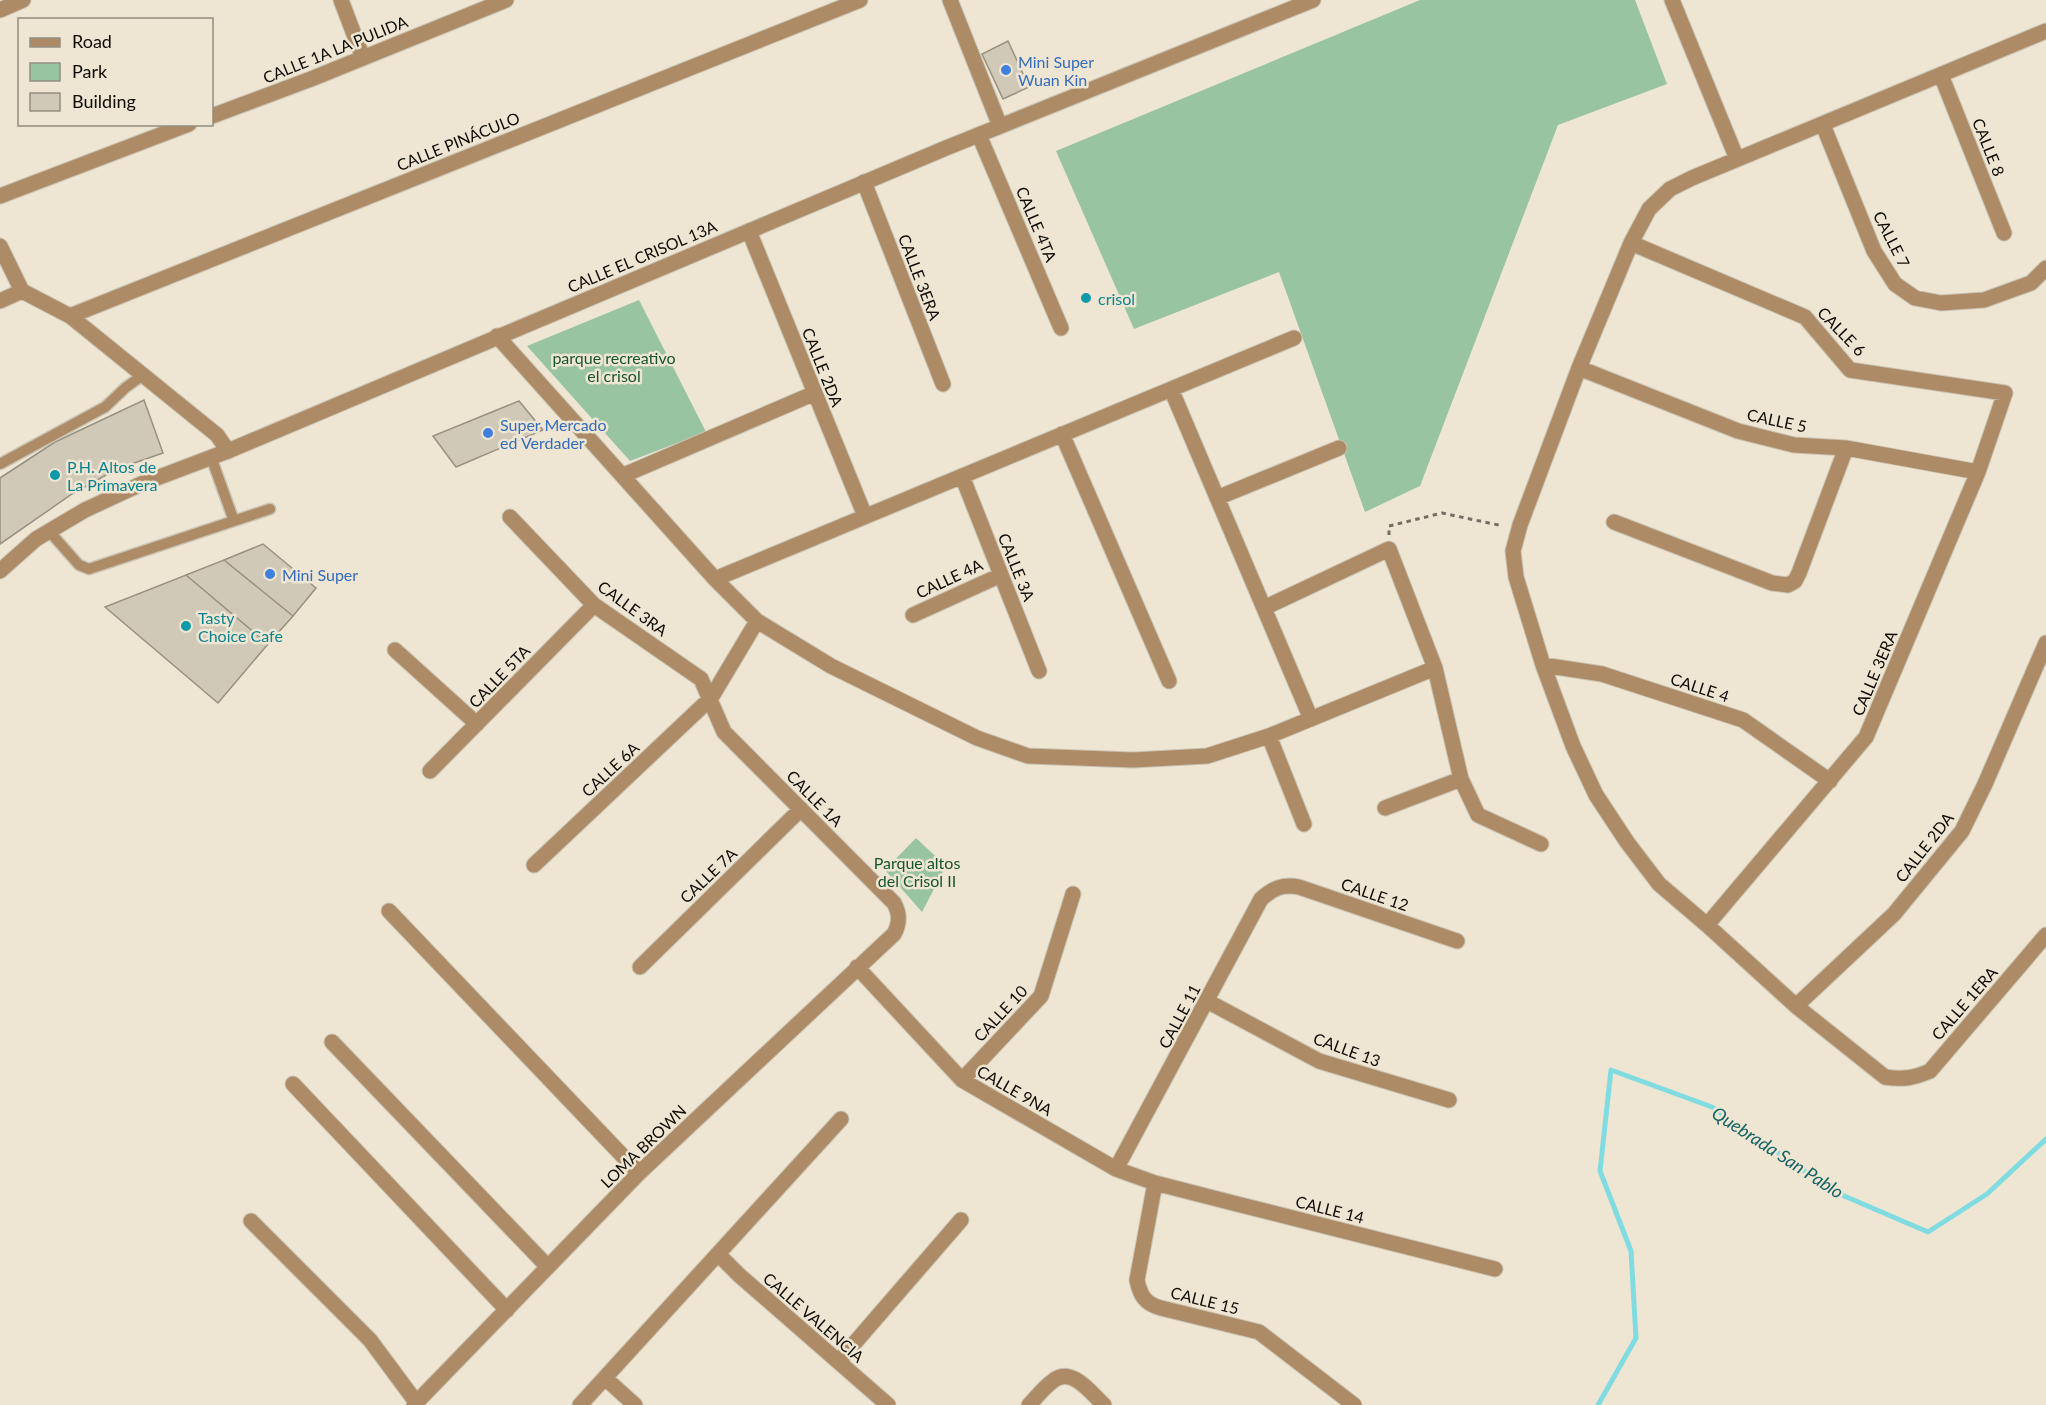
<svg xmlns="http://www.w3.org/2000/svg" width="2046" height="1405" viewBox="0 0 2046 1405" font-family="Lato,sans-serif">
<rect width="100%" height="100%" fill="#eee6d3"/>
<!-- green -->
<path fill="#98c4a2" d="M1420,0H1635L1667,84L1558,125L1420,486L1365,512L1279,272L1134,329L1056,151Z
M639,300L706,432L630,461L527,346Z
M916,838L946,866L922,912L885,870Z"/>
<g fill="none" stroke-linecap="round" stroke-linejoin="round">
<!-- stream -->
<path stroke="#81dce1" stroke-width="5" d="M1598,1405L1636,1338L1631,1251L1600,1171L1611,1070L1712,1107L1835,1192L1928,1232L1987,1194L2046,1139"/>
</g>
<!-- building -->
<path fill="#d1c9b7" stroke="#999180" stroke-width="1.5" d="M1008,41L1029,87L1003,99L982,54Z
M144,400L163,453L117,469L72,494L0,544V478L55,442Z
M519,401L543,430L456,467L433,436Z
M263,544L316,588L293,616L224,560Z
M224,560L293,616L268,644L186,575Z
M186,575L268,644L218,703L105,607Z"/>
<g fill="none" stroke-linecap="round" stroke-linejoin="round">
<defs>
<path id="service" d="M211,457L234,521
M0,464L105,407L125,388L143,375
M49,531L79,565L89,569L270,509"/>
<path id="minor" d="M341,0L363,58
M950,0L1000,126
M1672,0L1737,159
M0,10L23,0
M2046,31L1692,178L1670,189L1649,209L1631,243L1579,368L1520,525L1513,551L1516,577L1543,665L1573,746L1596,795L1627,842L1659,884L1707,925L1796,1006L1885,1077C1903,1080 1914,1078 1930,1071L2046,935
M1941,75L2004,233
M212,116L311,79L506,0
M1823,125L1874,251L1895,284L1915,298L1941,303L1984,300L2031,283L2046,268
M979,135L1061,328
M864,182L943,384
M0,196L189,124
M749,231L865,516
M1631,243L1805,317L1850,370L2005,393L1978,472L1866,737L1707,925
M0,246L22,291L70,316L217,435L228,451
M0,301L22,291
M70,316L860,0
M497,336L715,579L757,621L831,666L977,738L1028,756L1133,760L1207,756L1269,736L1435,668
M1579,368L1738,431L1794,445L1846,448L1978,472
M1171,389L1311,719
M1062,434L1169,681
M624,475L815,393
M962,476L1039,671
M1217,498L1339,448
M1614,522L1772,583L1788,585L1795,581L1799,573L1846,448
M715,579L1294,338
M1264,608L1389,549L1435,668L1461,779L1478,815L1541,844
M913,615L1001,575
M395,650L477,724
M1543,665L1602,674L1743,720L1830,781
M1269,736L1304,824
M430,771L594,605
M1385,808L1461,779
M534,865L711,698L757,621
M389,911L639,1173
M640,967L801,809
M857,967L962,1080L1116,1169L1155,1183L1233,1203L1495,1269
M1207,1001L1319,1061L1449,1100
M1796,1006L1894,914L1962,831L1985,784L2046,643
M332,1042L548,1267
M962,1080L1041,996L1073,894
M293,1084L507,1310
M1116,1169L1261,899C1273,888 1283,884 1299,887L1457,941
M1155,1183L1137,1280C1140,1295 1145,1304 1161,1308L1259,1332L1354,1405
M251,1221L370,1340L416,1402
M718,1254L739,1275L888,1405
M839,1361L961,1220
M605,1378L635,1405
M414,1405L639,1173L894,934C900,923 900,914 894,903L724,732L701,679L594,605L510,517
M580,1405L841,1119
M1029,1405C1037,1397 1044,1387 1053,1381C1071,1365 1092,1394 1104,1405"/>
<path id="tertiary" d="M0,571L36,539L85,510L141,484L228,451L946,148L1313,0"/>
</defs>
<!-- service casing -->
<use href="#service" stroke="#cac3b2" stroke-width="13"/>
<!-- minor casing -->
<use href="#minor" stroke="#cac3b2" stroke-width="17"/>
<!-- tertiary casing -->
<use href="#tertiary" stroke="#cac3b2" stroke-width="17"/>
<!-- path -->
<path stroke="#746f63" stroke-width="3" stroke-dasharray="4.5 4.5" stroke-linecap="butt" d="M1389,535V526L1442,513L1503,526"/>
<!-- service -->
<use href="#service" stroke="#ad8b66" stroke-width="10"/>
<!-- minor -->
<use href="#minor" stroke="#ad8b66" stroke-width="15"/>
<!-- tertiary -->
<use href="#tertiary" stroke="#ad8b66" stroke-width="15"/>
</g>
<!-- markers -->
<g fill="#3f7fe0" stroke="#eee6d3" stroke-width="2">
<circle cx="1006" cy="70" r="6"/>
<circle cx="488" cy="433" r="6"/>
<circle cx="270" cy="574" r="6"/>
</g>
<g fill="#0f9aa8" stroke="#eee6d3" stroke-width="2">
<circle cx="1086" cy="298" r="6"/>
<circle cx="55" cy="475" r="6"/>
<circle cx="186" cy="626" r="6"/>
</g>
<g text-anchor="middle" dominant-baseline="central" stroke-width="5" stroke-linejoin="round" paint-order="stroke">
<!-- street labels -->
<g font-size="16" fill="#0e0b05" stroke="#eee6d3">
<text transform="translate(335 49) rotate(-22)">CALLE 1A LA PULIDA</text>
<text transform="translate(458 141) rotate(-22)">CALLE PINÁCULO</text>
<text transform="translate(1989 147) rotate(68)">CALLE 8</text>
<text transform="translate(1037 224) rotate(67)">CALLE 4TA</text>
<text transform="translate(1892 239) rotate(63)">CALLE 7</text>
<text transform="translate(642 256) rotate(-23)">CALLE EL CRISOL 13A</text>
<text transform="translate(920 277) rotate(69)">CALLE 3ERA</text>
<text transform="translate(1842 331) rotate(46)">CALLE 6</text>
<text transform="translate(823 367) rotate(68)">CALLE 2DA</text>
<text transform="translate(1777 420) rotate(12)">CALLE 5</text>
<text transform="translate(1017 567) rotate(68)">CALLE 3A</text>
<text transform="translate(949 578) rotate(-25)">CALLE 4A</text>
<text transform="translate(633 608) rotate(36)">CALLE 3RA</text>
<text transform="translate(1874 673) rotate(-67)">CALLE 3ERA</text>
<text transform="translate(499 676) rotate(-46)">CALLE 5TA</text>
<text transform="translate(1700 687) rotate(18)">CALLE 4</text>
<text transform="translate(610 769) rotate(-43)">CALLE 6A</text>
<text transform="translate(815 798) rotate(45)">CALLE 1A</text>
<text transform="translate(1924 847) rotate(-52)">CALLE 2DA</text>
<text transform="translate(708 875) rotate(-44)">CALLE 7A</text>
<text transform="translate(1375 894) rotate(19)">CALLE 12</text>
<text transform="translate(1964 1003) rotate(-49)">CALLE 1ERA</text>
<text transform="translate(1000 1013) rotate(-47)">CALLE 10</text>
<text transform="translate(1179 1016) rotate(-62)">CALLE 11</text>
<text transform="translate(1347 1049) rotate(20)">CALLE 13</text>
<text transform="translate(1015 1090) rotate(30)">CALLE 9NA</text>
<text transform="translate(643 1146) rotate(-44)">LOMA BROWN</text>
<text transform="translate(1330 1209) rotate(14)">CALLE 14</text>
<text transform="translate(1205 1300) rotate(14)">CALLE 15</text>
<text transform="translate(814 1317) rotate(41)">CALLE VALENCIA</text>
</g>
<!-- shop labels -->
<g font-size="16" fill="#366cbe" stroke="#eee6d3" text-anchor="start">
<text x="1018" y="61">Mini Super<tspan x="1018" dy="18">Wuan Kin</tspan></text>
<text x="500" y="424">Super Mercado<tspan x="500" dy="18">ed Verdader</tspan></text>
<text x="282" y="574">Mini Super</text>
</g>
<!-- culture labels -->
<g font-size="16" fill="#0d838f" stroke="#eee6d3" text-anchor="start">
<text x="1098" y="298">crisol</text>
<text x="67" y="466">P.H. Altos de<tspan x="67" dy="18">La Primavera</tspan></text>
<text x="198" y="617">Tasty<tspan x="198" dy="18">Choice Cafe</tspan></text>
</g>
<!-- park labels -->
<g font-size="16" fill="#15552c" stroke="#eee6d3">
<text x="614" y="357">parque recreativo<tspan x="614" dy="18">el crisol</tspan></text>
<text x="917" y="862">Parque altos<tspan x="917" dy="18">del Crisol II</tspan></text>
</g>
<!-- water labels -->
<g font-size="18" font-style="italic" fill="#176467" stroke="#eee6d3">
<text transform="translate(1778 1152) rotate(33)">Quebrada San Pablo</text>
</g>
</g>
<!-- legend -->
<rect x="18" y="18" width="195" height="108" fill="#eee6d3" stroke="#948e81" stroke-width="1.5"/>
<rect x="30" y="38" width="30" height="9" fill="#ad8b66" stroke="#948e81" stroke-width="1.5"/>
<text x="72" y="48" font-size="18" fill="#0e0b05">Road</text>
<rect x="30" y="63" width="30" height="18" fill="#98c4a2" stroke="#948e81" stroke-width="1.5"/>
<text x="72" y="78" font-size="18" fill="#0e0b05">Park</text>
<rect x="30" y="93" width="30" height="18" fill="#d1c9b7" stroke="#948e81" stroke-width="1.5"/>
<text x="72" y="108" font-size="18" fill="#0e0b05">Building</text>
</svg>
